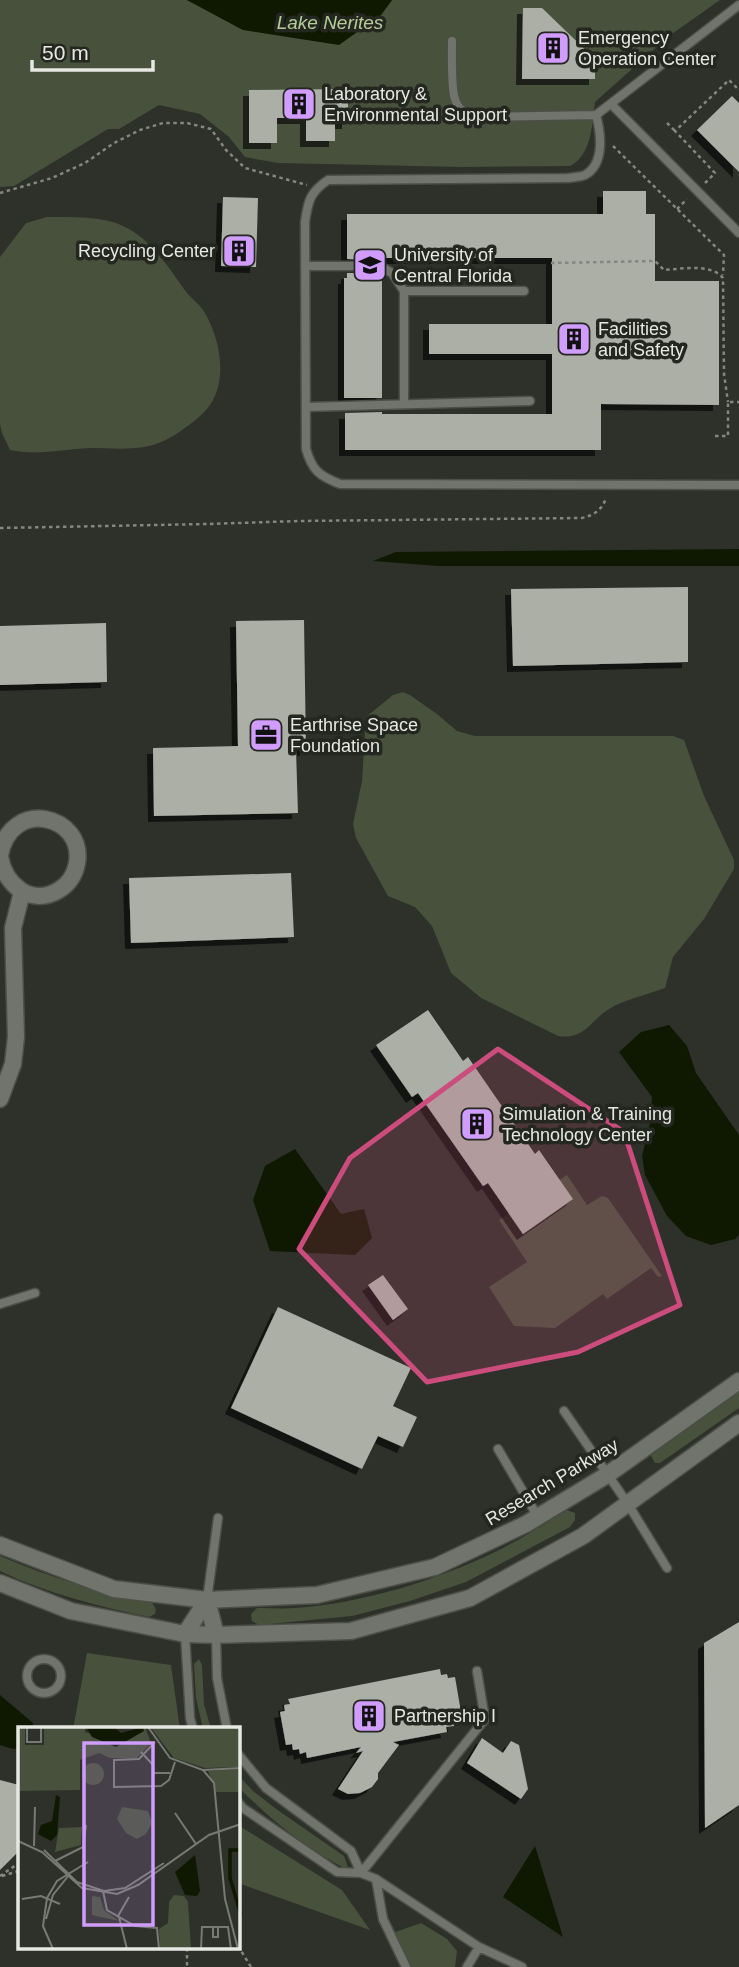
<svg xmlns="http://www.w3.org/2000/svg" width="739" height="1967" viewBox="0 0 739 1967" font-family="Helvetica,sans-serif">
<defs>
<filter id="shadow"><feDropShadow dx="-6" dy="6" stdDeviation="0" flood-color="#0009"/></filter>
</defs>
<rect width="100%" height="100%" fill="#2d312a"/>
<!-- green -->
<path fill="#47513c" d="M0,0H187L243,30L381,15L392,0H720L669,36L595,102C592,124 592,155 570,166L462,167L278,163L245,157L229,137L200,114L159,105L119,129H108L14,186L0,187Z
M47,217C69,217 101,216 121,225C149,237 167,265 184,289C190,298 200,304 205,313C220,339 228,379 210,405C203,415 192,423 182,430C172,438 157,445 144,447C126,450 107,448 90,448C64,449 36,456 10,450L2,433L0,424V257L26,223Z
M403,692L410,695L437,714L457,731L475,736H673L684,740L704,796L734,860V869L704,919L673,957L665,988C649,994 623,1000 609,1009C590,1021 585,1040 558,1036L481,998L451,973L432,926L415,907L388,896L356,838L353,824L362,781L366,717L393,695Z
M567,1175L587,1205L602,1196L608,1198L662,1276L658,1277L651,1268L607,1299L603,1294L555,1328L514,1326L489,1287L527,1262L499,1220Z
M739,1390V1408L660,1463H655L651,1456L653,1449Z
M567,1510L575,1513V1520L570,1527L466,1582L410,1601L352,1616L259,1625L252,1621L251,1614L257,1608C269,1608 282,1609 295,1608C360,1604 438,1580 497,1551C521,1539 544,1524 567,1510Z
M0,1556C49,1577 99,1592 152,1603L156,1609L155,1614L149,1617C98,1606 48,1594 0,1571Z
M87,1653L171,1665L180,1729H73Z
M199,1659L202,1665L204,1704L211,1729H203L196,1698L194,1664Z
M238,1775L253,1791L279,1811L344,1856L349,1870C308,1851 270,1819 238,1787Z
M238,1825L342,1890L370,1930L238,1883Z
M421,1923L447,1939L457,1951L455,1967H406L390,1934Z"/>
<!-- water -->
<path fill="#0f1902" d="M187,0H392L381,15L339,45L243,30Z
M739,549V566H438L373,561L396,552Z
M669,1025L687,1046L696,1073L739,1135V1235L735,1239L711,1245L686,1236L667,1216L645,1175L642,1156L650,1124L652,1097L619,1052L641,1032Z
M295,1149L341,1214L364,1209L372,1238L355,1255L270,1251L253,1200L265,1166Z
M0,1695L33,1723L34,1729H19V1749H13L0,1745Z
M535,1846L563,1937L503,1897Z"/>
<!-- building -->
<path fill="#abafa6" filter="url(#shadow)" d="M523,8H542L595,59V79H522Z
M348,89V123H335V141H306V118H277V143H249V90Z
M732,96L739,103V172L697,130Z
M603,191H646V214H655V281H719V405L601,404V450H345V413L382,412V414H552V354H429V324H552V258H382V260L347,259V214H603Z
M223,197L258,198L256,267L221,266Z
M347,273H378L382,275V398H344V278H347Z
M688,587V662L513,666L511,589Z
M304,620L306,750H296L298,813L154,816L153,748L238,746L236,621Z
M106,623L107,682L0,685V626Z
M291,873L294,937L131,943L129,878Z
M428,1010L463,1061L468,1057L535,1154L539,1150L573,1199L523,1234L488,1183L483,1186L418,1093L412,1097L376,1045Z
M383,1275L408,1309L393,1320L368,1285Z
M278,1307L411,1368L393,1406L417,1417L403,1447L378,1436L362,1469L231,1408Z
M739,1622V1805L705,1828L704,1643Z
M440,1669L441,1675L447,1674L448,1678L455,1677L461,1712L457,1713L458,1719L453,1720L454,1726L446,1727L447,1732L393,1742L399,1745L378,1773V1779L372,1787L360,1793L348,1794L338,1789L363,1751L356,1753L361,1747L307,1758L306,1752L300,1754L299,1749L293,1750L292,1744L286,1745L280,1712L285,1711L284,1705L290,1704L288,1699Z
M482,1738L503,1753L511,1741L519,1745L528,1789L521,1799L467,1763Z
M0,1780L19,1785V1851L0,1870Z"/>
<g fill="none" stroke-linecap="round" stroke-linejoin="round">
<defs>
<path id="lane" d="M452,41C452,54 451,89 455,99C458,110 466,114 476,117L596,115L739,5
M611,104L739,233
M596,115C601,133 605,164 585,175C581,177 573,177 568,178L328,180C310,192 308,201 305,222L306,449C312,470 319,476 340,484L739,485
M305,266H380L392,273L404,291
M404,404V291H524
M306,407L530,401
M0,1304L35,1293
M564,1411L628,1504L667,1568
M498,1449L538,1517
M207,1600L218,1518
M185,1634L190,1718L193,1729
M216,1635L217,1678L227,1729
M27 1676a17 17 0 1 1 34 0a17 17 0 1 1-34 0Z
M238,1754L266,1788L351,1851L361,1873
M238,1802L243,1808L337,1872L361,1873L376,1879L479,1947L522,1967
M361,1873L485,1719L477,1671
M376,1879L383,1919L406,1967
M467,1967L479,1947"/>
<path id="street" d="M0,855C11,797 85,815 77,863C75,874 69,884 59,890C31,907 5,885 0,857
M0,1099L13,1064L16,1037L13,928L22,892
M0,1545L114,1589L207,1600L317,1595L435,1567L526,1524L607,1475L739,1381
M0,1583L71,1611L185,1634L216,1635L351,1631L470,1598L583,1536L739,1423
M207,1600L216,1635
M185,1634L207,1600"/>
</defs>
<!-- lane casing -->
<use href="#lane" stroke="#4c4f48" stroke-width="11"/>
<!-- street casing -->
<use href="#street" stroke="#4c4f48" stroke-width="19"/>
<!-- path -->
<path stroke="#848781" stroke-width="2.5" stroke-dasharray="3.5 3.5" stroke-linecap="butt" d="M667,123L675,131
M613,146L724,255L723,275
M705,183L715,173L675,131L729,80L739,90
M0,193L52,178L85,163L114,143L140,130L163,123H187L211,129L226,150L245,168L307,185
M677,209L687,199
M551,263L655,261L664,270C681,269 711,263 723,278L724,374L728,402
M715,436H728V402H739
M0,528L207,524L299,521L582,518C594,515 602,510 606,498
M0,1876L19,1863
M2,1876L19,1871
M238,1946L251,1967
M187,1948V1967"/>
<!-- lane -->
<use href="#lane" stroke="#70746c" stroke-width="8"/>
<!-- street -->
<use href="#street" stroke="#70746c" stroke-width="16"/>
</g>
<!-- marked area -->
<path fill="#cb4c7d" fill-opacity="0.2" stroke="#cb4c7d" stroke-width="5" stroke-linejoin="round" d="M498,1049L624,1132L680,1305L578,1352L427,1382L299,1249L350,1158Z"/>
<!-- icons -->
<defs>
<symbol id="building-square" viewBox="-11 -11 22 22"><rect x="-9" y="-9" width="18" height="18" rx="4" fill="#d09dfe" stroke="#242720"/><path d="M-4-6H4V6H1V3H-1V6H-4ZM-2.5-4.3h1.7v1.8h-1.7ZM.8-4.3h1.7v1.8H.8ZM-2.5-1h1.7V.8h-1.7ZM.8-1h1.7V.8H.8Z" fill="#111"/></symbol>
<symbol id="university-square" viewBox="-11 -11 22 22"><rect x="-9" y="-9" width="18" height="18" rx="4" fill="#d09dfe" stroke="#242720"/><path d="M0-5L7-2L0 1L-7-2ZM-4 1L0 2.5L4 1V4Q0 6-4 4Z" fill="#111"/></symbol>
<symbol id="office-square" viewBox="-11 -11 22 22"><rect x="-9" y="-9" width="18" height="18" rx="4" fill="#d09dfe" stroke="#242720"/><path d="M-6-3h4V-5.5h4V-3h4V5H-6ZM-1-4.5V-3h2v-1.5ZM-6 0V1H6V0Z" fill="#111"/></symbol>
</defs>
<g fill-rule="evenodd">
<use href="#building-square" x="534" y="29" width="38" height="38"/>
<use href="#building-square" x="280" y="85" width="38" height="38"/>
<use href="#building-square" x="220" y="232" width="38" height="38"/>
<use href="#university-square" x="351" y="246" width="38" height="38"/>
<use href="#building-square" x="555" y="320" width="38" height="38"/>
<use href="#office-square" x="247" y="716" width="38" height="38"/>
<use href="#building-square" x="458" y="1105" width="38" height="38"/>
<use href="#building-square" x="350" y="1697" width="38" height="38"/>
</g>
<g text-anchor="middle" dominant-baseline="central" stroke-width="7" stroke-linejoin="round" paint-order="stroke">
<!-- poi labels -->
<g font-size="18" fill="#e6e8e3" stroke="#242720" text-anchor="start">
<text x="578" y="38">Emergency<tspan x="578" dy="21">Operation Center</tspan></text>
<text x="324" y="94">Laboratory &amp;<tspan x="324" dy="21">Environmental Support</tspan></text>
<text x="215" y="251" text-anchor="end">Recycling Center</text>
<text x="394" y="255">University of<tspan x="394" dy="21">Central Florida</tspan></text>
<text x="598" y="329">Facilities<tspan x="598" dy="21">and Safety</tspan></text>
<text x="290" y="725">Earthrise Space<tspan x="290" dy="21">Foundation</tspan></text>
<text x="502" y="1114">Simulation &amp; Training<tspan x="502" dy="21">Technology Center</tspan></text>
<text x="394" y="1716">Partnership I</text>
</g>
<!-- street labels -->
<g font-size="18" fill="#e6e8e3" stroke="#242720">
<text transform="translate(552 1482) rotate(-31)">Research Parkway</text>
</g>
<!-- water labels -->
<g font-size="19" font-style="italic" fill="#b5cd98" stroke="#242720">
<text x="330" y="22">Lake Nerites</text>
</g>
</g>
<!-- overview -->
<g transform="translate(18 1727)">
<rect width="222" height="222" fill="#2d312a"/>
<path d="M7,0V18H26V0H67V5L104,14L127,0L133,16L119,31H92L81,26L62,33V63L0,64V1ZM222,0V40L187,41L156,31L133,1ZM64 47a11 11 0 1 1 22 0a11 11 0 1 1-22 0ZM222,42V65H198L190,44ZM104,80L130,84L134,96L128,107L119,112L108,106L99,92ZM64,100L63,118L37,125L41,101ZM156,168L166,169L170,175L173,222H142L141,202L150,196L151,175ZM74,169L82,170L86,183L101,194L74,188Z" fill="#47513c"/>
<path d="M68,0H96L103,6L125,0L126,4L98,20L74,10ZM38,68L42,70L39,108L33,114L20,107L23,98L34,94ZM177,128L182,164L179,169L167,168L157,145Z" fill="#0f1902"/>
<path fill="none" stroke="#0f1902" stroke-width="3.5" d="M223,123H212V151L223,188"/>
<path fill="none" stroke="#777a74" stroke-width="2" d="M9,0V15H23V0M130,0L152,31L185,43L196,56L207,172L220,222M137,15L121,32L96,33V60L143,59L151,53L157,35M123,25L135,38V46H152M185,43L223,41M157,86L178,117M0,114L24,125L64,161L99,167L120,158L191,108L223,97M16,119L17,80M26,123L59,155L86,164L107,161L146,136M37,134L65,120L68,98M85,164L89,183L117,199L139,201L141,222M4,172L23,169L42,177M100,189L111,170M101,190L109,222M28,192L35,168L51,148M195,200V210H200V200M35,222L25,199L29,171L39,154L70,135M183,222L184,200H210L213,222"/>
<path fill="#d09dfe" fill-opacity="0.15" stroke="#d09dfe" stroke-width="3.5" d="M66,16H135V198H66Z"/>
<rect width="222" height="222" fill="none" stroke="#e6e8e3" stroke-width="3.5"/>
</g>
<!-- scale -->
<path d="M32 60v10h121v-10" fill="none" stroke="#e6e8e3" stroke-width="3.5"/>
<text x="42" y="60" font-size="21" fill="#e6e8e3" stroke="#242720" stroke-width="5" paint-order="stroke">50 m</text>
</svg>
